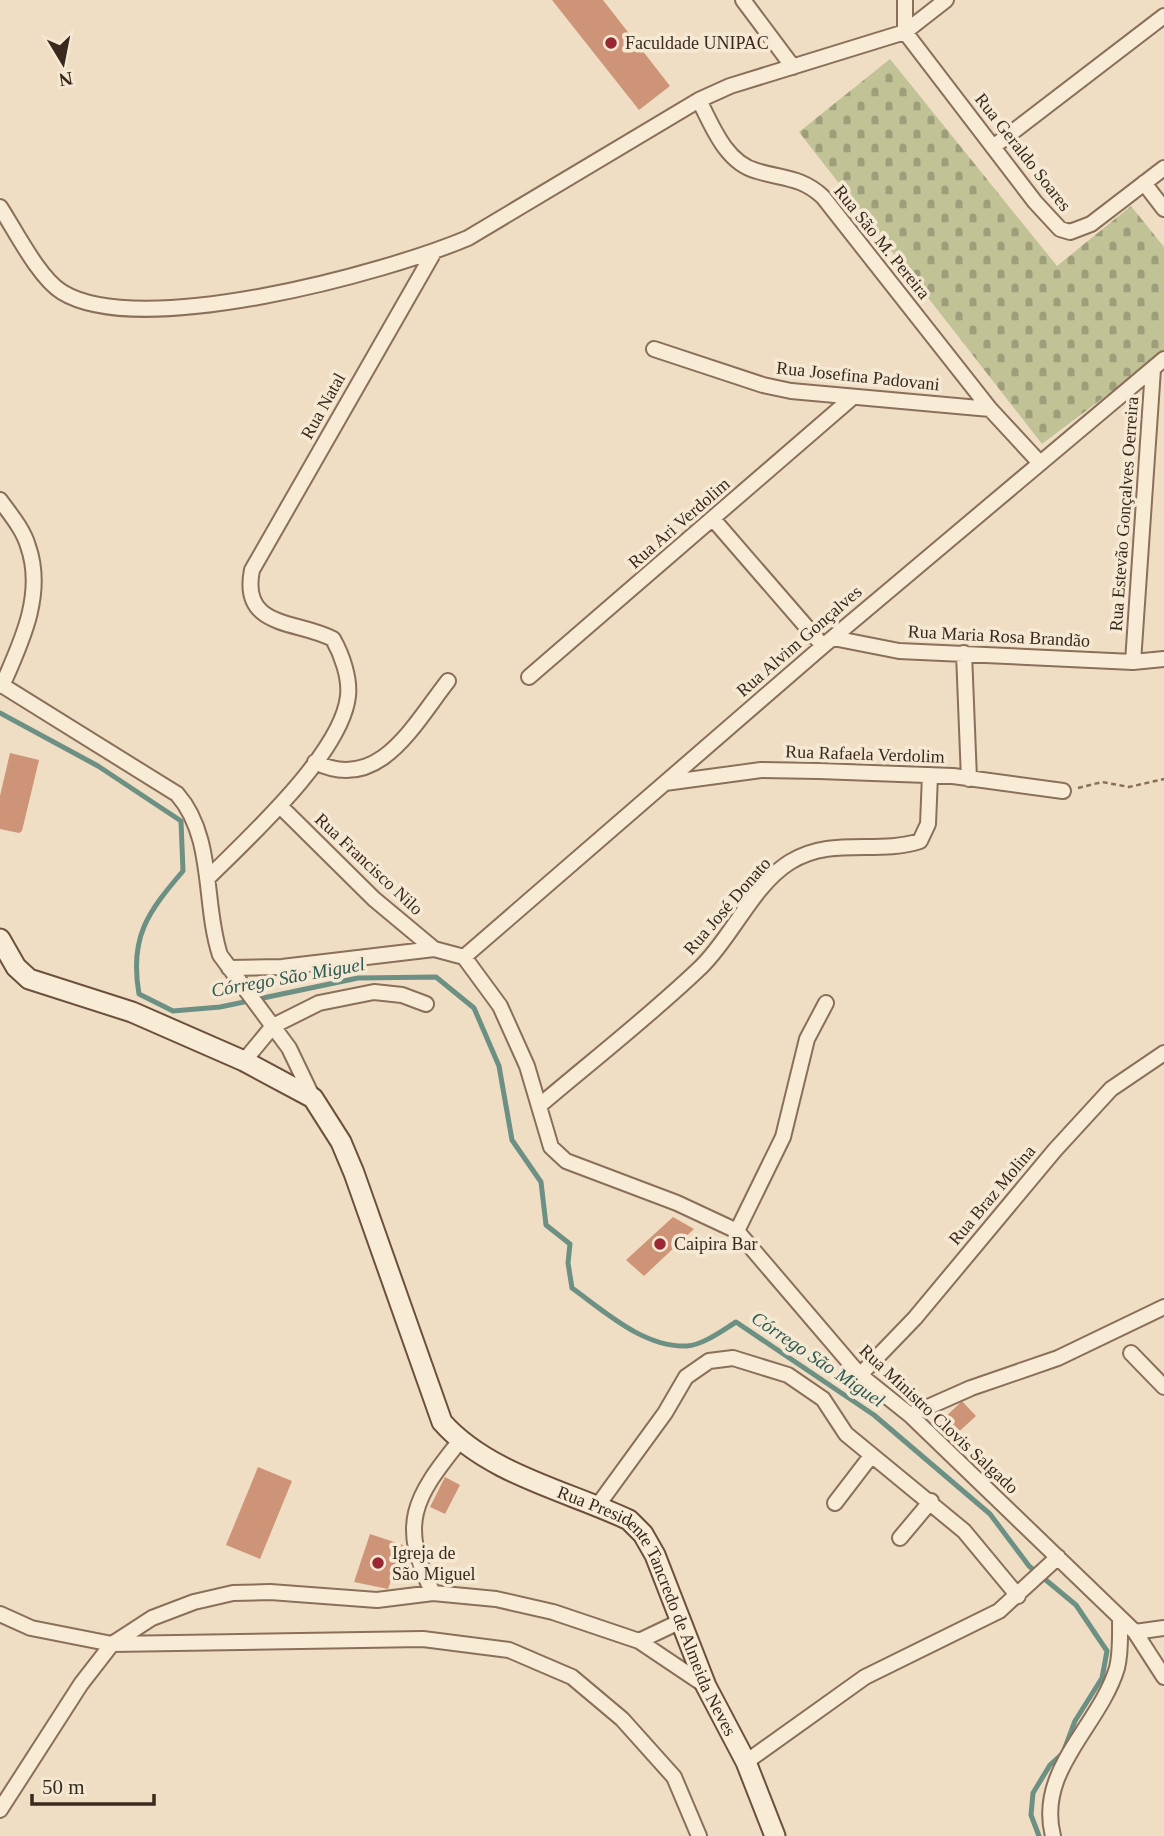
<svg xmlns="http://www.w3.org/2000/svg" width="1164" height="1836" viewBox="0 0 1164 1836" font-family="'Times New Roman',serif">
<defs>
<pattern id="cemetery-stones" width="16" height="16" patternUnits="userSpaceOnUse" patternTransform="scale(1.75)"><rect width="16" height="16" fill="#c1c296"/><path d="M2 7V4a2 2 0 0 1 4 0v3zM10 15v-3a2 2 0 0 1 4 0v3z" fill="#9e9e7a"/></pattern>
</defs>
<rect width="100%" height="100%" fill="#efdec3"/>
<!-- cemetery -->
<path fill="url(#cemetery-stones)" d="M890,59L1057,266L1131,206L1164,247V352L1042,444L799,132Z"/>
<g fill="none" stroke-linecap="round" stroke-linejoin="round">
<!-- stream -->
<path stroke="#6c9084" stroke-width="5" d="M0,713L98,766L181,821L183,871C148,912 129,937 139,994L173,1011L220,1007L358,978L436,977L474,1008L499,1066L512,1140L541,1182L546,1225L570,1244L568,1263L572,1288C604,1311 644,1348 687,1346C703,1345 723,1330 736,1322L874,1415L990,1514L1029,1566L1076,1605L1107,1651L1102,1678L1075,1721L1063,1753L1050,1765L1033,1793L1031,1815L1039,1836"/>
</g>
<!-- building -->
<path fill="#ce9478" d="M552,0H603L670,86L639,110Z
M10,753L39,760L22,831L19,833L0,829V796Z
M673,1217L694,1229L644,1276L626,1260Z
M962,1401L976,1416L952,1438L938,1424Z
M258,1467L292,1481L260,1559L226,1545Z
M445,1477L460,1485L445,1514L430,1507Z
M370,1534L403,1545L388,1589L354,1582Z"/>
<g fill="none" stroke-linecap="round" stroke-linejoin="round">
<defs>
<path id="street" d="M743,0L793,67
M905,0V32L1035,202L1060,229L1070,232L1091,224L1164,168
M699,100C712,126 726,163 757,171C783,179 802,177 823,197L990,409
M993,147L1164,16
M1144,183L1164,209
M0,207C15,230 39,278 62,292C140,340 385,273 468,238L699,100L730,86L905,32L946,0
M654,349L763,385L791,391L990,409L1039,462
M0,500C10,514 23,529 28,546C45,594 21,643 2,686
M713,519L823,646
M833,638L899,651L1133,662L1164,659
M964,653L969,779
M1133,662L1153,369
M529,677L853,397
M0,684L177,794C215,837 203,904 220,955L289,1048L313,1098
M315,762C379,794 414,724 448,681
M665,783L761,770L819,771L953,776L1063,791
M280,806L374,899L434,949
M208,878C248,838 342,753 348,696C350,678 342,655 333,639C297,620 240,629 252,570L434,252
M464,957L823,646L1164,359
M229,968L282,967L434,949L464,957L500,1006L527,1066L551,1147L566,1161L677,1203L737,1231L860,1375L910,1415L1135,1632L1164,1677
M244,1061L273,1026L319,1003L374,992L402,995L426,1004
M539,1106C593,1060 650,1016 701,967C733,936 752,886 790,862C832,836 877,855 920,841L928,824L930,775
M737,1231L783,1137L807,1039L826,1003
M1131,1353L1164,1387
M860,1375L915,1318L1055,1150L1111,1089L1164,1053
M910,1415L971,1388L1058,1358L1164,1307
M835,1503L871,1456
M598,1505L665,1413L686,1377L709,1361L733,1358L788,1375L823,1399L846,1434L964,1531L1018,1596
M900,1538L931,1501
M433,1593C398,1524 414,1498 459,1442
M0,1614L31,1628L112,1644L423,1639L509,1650L572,1677L622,1719L674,1777L699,1836
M1135,1632L1164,1628
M639,1641L679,1622
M746,1762L865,1677L999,1611L1058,1557
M0,1810L81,1684L112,1644L152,1618L194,1602L233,1593L270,1592L377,1600L433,1593L496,1599L553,1612L639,1641L706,1686
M1053,1836C1036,1770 1099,1727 1117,1668C1121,1652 1120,1635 1120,1619"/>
<g id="secondary">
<path id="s1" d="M0,939L16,967L29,979L132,1012L244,1061L313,1098L341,1142L354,1173L442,1422C488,1474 568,1491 629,1520L643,1534L655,1555L706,1686L746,1762L775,1836"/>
</g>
</defs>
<!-- street casing -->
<use href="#street" stroke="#8a6f5a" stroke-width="18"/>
<!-- secondary casing -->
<use href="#secondary" stroke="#6c503d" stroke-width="23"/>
<!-- path -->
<path stroke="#8a6f5a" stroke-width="2.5" stroke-dasharray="5 3.5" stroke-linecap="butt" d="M1078,788L1102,782L1129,787L1164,779"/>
<!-- street -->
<use href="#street" stroke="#f9ecd7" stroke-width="14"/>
<!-- secondary -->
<use href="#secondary" stroke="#f9ecd7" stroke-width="19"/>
</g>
<!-- markers -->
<g fill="#9a2834" stroke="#f6e9d3" stroke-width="2.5">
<circle cx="611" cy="43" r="7"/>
<circle cx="660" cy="1244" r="7"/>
<circle cx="378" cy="1563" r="7"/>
</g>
<g text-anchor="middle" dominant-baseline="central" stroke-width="7" stroke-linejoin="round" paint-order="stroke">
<!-- poi labels -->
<g font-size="18" fill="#39291e" stroke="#f6e9d3" text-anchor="start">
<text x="625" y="43">Faculdade UNIPAC</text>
<text x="674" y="1244">Caipira Bar</text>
<text x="392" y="1553">Igreja de<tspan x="392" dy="21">São Miguel</tspan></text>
</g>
<!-- street labels -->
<g font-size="18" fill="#39291e" stroke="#f6e9d3">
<text transform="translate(1023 152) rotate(52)">Rua Geraldo Soares</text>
<text transform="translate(882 242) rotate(51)">Rua São M. Pereira</text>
<text transform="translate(858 376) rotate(6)">Rua Josefina Padovani</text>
<text transform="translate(323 406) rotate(-61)">Rua Natal</text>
<text transform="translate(1124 514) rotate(-86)">Rua Estevão Gonçalves Oerreira</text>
<text transform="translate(679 523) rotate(-41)">Rua Ari Verdolim</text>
<text transform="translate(999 636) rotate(3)">Rua Maria Rosa Brandão</text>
<text transform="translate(799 641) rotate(-41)">Rua Alvim Gonçalves</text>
<text transform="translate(865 754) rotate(2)">Rua Rafaela Verdolim</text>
<text transform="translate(369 864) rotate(43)">Rua Francisco Nilo</text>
<text transform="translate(727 906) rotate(-49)">Rua José Donato</text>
<text transform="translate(992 1195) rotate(-50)">Rua Braz Molina</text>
<text transform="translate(939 1419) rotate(43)">Rua Ministro Clovis Salgado</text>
<text stroke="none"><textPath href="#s1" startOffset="1003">Rua Presidente Tancredo de Almeida Neves</textPath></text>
</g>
<!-- water labels -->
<g font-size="19" font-style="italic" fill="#2d5952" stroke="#f6e9d3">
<text transform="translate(288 977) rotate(-10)">Córrego São Miguel</text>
<text transform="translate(818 1359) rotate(34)">Córrego São Miguel</text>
</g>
</g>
<!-- north arrow -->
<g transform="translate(63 63) rotate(170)" stroke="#f6e9d3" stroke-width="5" paint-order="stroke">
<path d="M0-5L12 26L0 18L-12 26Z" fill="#39291e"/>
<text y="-10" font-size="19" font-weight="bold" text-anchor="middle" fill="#39291e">N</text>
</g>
<!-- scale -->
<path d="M32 1794v10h122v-10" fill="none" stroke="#39291e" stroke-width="3.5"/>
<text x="42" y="1794" font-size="21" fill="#39291e" stroke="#f6e9d3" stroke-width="5" paint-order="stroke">50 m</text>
</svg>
